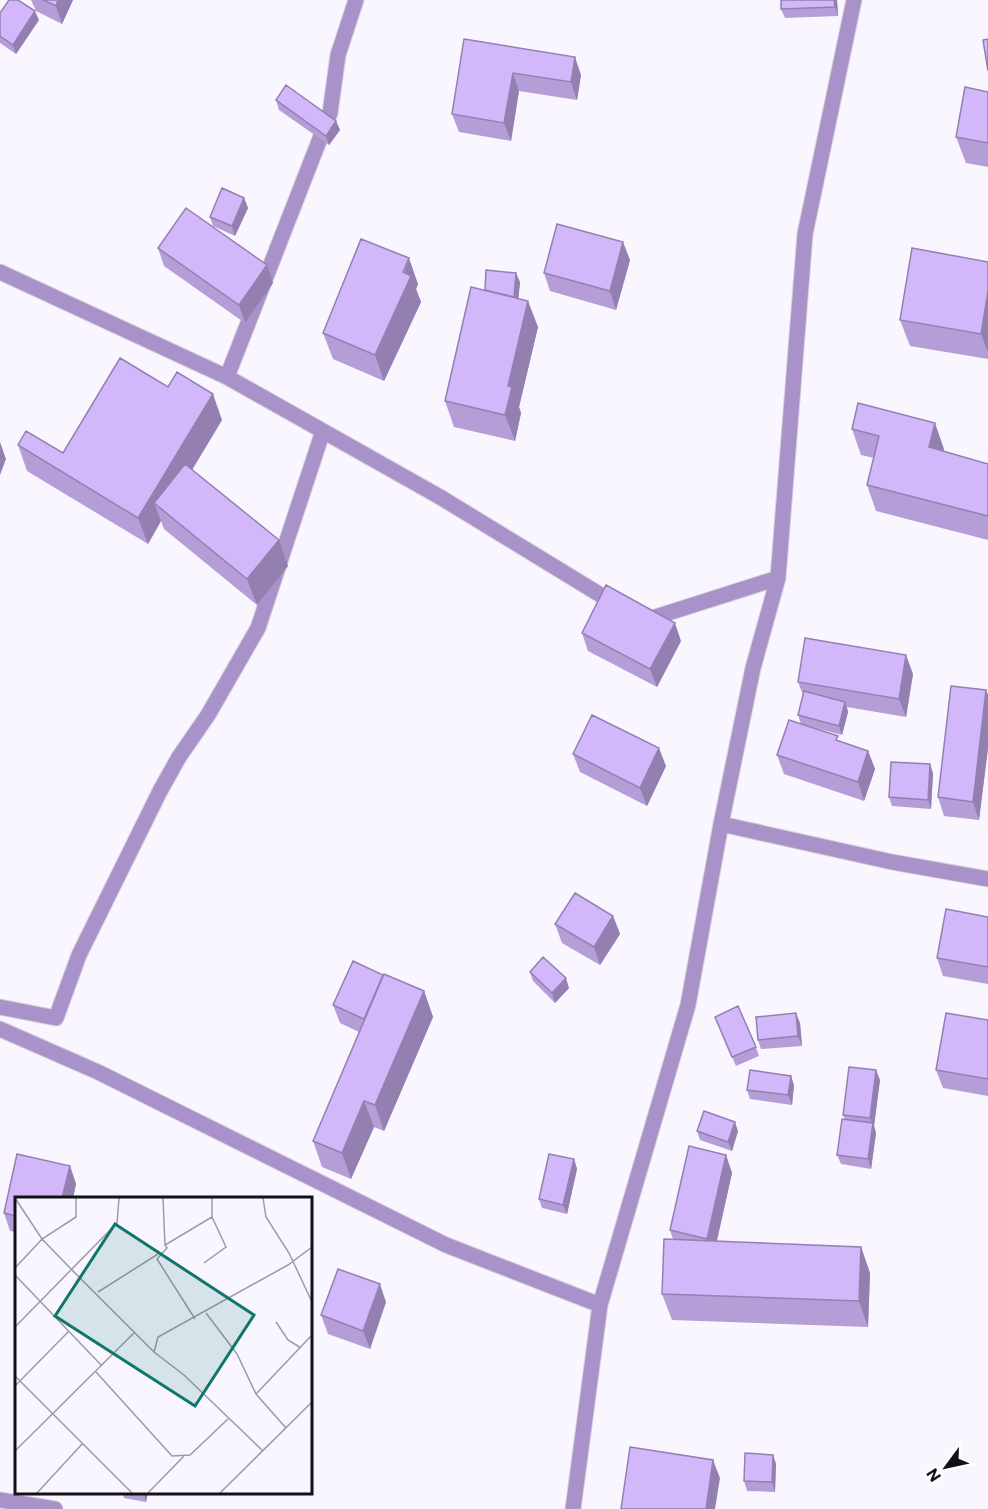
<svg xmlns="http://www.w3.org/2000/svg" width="988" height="1509" viewBox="0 0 988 1509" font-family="Commissioner,sans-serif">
<rect width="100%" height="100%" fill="#f9f6ff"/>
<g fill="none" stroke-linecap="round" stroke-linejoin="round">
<defs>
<path id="street" d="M0,272L227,377L440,497L617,605
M227,377L330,113L338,55L356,0
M643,621L778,578
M721,824L892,862L988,879
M0,1007L56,1018L79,955L160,791L179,757L208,715L258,628L323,431
M0,1029L98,1072L446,1245L600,1305
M0,1500L55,1509
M573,1509L600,1305L688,1005L721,824L753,668L778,578L805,234L854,0"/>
</defs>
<!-- street casing -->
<use href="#street" stroke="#d4d1da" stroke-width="17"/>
<!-- street -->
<use href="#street" stroke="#a992ca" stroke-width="15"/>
</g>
<!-- wall -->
<path fill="#b59dd8" d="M31,0H73L62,24L36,11Z
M837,0L838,16L785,18L781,9Z
M0,13L39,20L16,54L0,43Z
M464,39L581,75L577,100L519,91L511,141L459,132L452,114Z
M988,92V167L966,163L956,137Z
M276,100L336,121L340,130L329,145L279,110Z
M244,198L248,208L235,236L213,226L210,217Z
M158,248L273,283L245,323L164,266Z
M630,260L616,310L550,291L544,273Z
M988,262V359L910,346L900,320Z
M520,282L518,298L538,327L519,407L521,413L515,441L454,427L445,401L485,290Z
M418,284L416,289L421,302L384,381L333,359L323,333Z
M222,420L192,470L288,566L257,605L164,529L161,521L148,544L27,471L18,445L63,453Z
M852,429L944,449L943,451L988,464V540L876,511L867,485L874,458L861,455Z
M582,633L681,641L657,687L588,651Z
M913,674L906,717L847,707L848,712L842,735L801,724L798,715L803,695L798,682Z
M986,690L988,695V748L979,820L944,816L938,797Z
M868,751L875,769L864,801L784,774L777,755Z
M573,754L666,766L647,806L580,772Z
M933,773L931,809L892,806L889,797Z
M613,916L620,934L600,965L562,943L555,924Z
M988,917V984L943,976L937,958Z
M530,972L569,988L555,1003L533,981Z
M383,975L424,991L433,1017L384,1131L374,1127L351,1179L322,1167L313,1141L359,1032L340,1023L333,1005Z
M715,1017L756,1047L759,1056L736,1066Z
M988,1020V1096L943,1088L936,1070Z
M800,1023L802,1046L761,1049L758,1040Z
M880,1080L874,1126L876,1133L871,1169L841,1164L837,1155L845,1119L843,1115Z
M794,1085L792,1105L750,1099L747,1090Z
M697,1131H738L732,1151L700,1140Z
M17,1154L70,1166L76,1184L73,1198H16V1232L10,1231L4,1213Z
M726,1155L732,1173L717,1241L861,1247L870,1273L868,1327L672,1320L662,1294L673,1239L670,1230Z
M574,1159L577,1169L567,1214L542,1208L539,1199Z
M386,1302L370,1349L328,1334L321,1315Z
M773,1455L776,1464L775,1492L747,1491L744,1481Z
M123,1492H148L146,1502L124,1498Z"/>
<!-- shaded-wall -->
<path fill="#9380b0" d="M58,0H73L62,24L56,6Z
M834,0H837L838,16L835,7Z
M35,11L39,20L16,54L13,45Z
M575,57L581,75L577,100L571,82Z
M513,73L519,91L511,141L504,123Z
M336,121L340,130L329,145L326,136Z
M244,198L248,208L235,236L232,226Z
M623,242L630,260L616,310L610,291Z
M409,258L418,284L416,289L421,302L384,381L375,355Z
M267,265L273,283L245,323L239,305Z
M516,273L520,282L517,314L514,305Z
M988,291V352L981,334Z
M528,301L538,327L519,407L521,413L515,441L505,415L508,386Z
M213,394L222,420L166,513L154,503L161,521L148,544L138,518Z
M935,423L944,449L938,473L929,447Z
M0,442L6,459L0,475Z
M279,540L288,566L257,605L247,579Z
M675,623L681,641L657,687L650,669Z
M906,655L913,674L906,717L899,699Z
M986,690L988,695V748L979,820L973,802Z
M845,702L848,712L842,735L839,726Z
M659,748L666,766L647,806L640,788Z
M868,751L875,769L864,801L858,782Z
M930,764L933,773L931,809L928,800Z
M613,916L620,934L600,965L594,947Z
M566,978L569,988L555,1003L552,993Z
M424,991L433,1017L384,1131L375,1105Z
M796,1013L800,1023L802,1046L798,1036Z
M876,1070L880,1080L874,1126L876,1133L871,1169L868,1159L873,1125L870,1118Z
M791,1076L794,1085L792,1105L788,1095Z
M364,1101L374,1127L351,1179L342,1153Z
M735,1122L738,1131L732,1151L728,1142Z
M726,1155L732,1173L713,1257L707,1239Z
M574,1159L577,1169L567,1214L563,1205Z
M70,1166L76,1184L73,1198H62Z
M861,1247L870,1273L868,1327L859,1301Z
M380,1284L386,1302L370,1349L363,1331Z
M773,1455L776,1464L775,1492L772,1482Z
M713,1460L720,1478L715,1509H706Z
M143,1492H148L146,1502Z"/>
<!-- building -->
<path fill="#d2b7fb" stroke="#9380b0" stroke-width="1.5" d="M9,0H18L35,11L13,45L0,36V13Z
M43,0H58L56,6Z
M781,0H834L835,7L781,9Z
M464,39L575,57L571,82L513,73L504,123L452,114Z
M988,39V71L983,40Z
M286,85L336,121L326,136L276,100Z
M965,87L988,92V143L956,137Z
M222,188L244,198L232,226L210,217Z
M186,208L267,265L239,305L158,248Z
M557,224L623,242L610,291L544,273Z
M361,239L409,258L403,272L411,276L375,355L323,333Z
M912,248L988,262V291L981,334L900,320Z
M486,270L516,273L514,297L485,290Z
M471,287L528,301L508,386L512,387L505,415L445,401Z
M120,358L168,387L177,372L213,394L138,518L18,445L26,431L63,453Z
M858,403L935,423L929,447L988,464V516L867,485L879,436L852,429Z
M185,464L279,540L247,579L154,503Z
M606,585L675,623L650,669L582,633Z
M805,638L906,655L899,699L798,682Z
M951,686L986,690L973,802L938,797Z
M804,691L845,702L839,726L798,715Z
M592,715L659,748L640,788L573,754Z
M789,720L838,736L836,740L868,751L858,782L777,755Z
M891,762L930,764L928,800L889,797Z
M575,893L613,916L594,947L555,924Z
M946,909L988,917V967L937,958Z
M543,957L566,978L552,993L530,972Z
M353,961L383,975L364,1019L333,1005Z
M384,974L424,991L375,1105L364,1101L342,1153L313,1141Z
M738,1006L756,1047L732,1057L715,1017Z
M796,1013L798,1036L758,1040L756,1017Z
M946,1013L988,1020V1079L936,1070Z
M849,1067L876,1070L870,1118L843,1115Z
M750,1070L791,1076L788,1095L747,1090Z
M704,1111L735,1122L728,1142L697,1131Z
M842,1119L873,1123L868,1159L837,1155Z
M689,1146L726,1155L707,1239L670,1230Z
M17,1154L70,1166L62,1198H16V1216L4,1213Z
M549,1154L574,1159L563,1205L539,1199Z
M664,1239L861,1247L859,1301L662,1294Z
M338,1269L380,1284L363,1331L321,1315Z
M630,1447L713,1460L706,1509H621Z
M745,1453L773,1455L772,1482L744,1481Z"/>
<!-- overview -->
<g transform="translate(15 1197)">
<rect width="297" height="297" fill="#f9f6ff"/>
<path fill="none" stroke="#9d9aa2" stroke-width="1.5" d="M0,1L27,42L57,73L139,155L169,178L248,254M148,1L150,48M248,1L251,20L274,56L297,105M189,66L211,50L197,20M0,71L27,42L61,20V1M0,78L87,169M83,95L143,57M191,116L222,157L241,197L271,231M180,122L142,62L152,51L150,48L197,20V1M261,125L273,143L286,151M0,130L102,26L104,1M139,155L143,140L273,68L297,50M81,175L157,259L175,258L213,222M0,179L117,296M0,189L54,134M241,197L297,138M0,254L120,135M22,296L68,246M133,296L169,259M205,296L297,205"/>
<path fill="#0f766e" fill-opacity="0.15" stroke="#0f766e" stroke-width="3" d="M100,27L239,118L180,209L40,119Z"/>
<rect width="297" height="297" fill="none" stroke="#131116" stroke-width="3"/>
</g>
<!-- north arrow -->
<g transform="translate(946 1467) rotate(237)" stroke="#ffffff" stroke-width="4.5" paint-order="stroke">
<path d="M0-4.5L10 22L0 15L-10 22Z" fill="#131116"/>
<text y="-9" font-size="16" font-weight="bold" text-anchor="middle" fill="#131116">N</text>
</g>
</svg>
